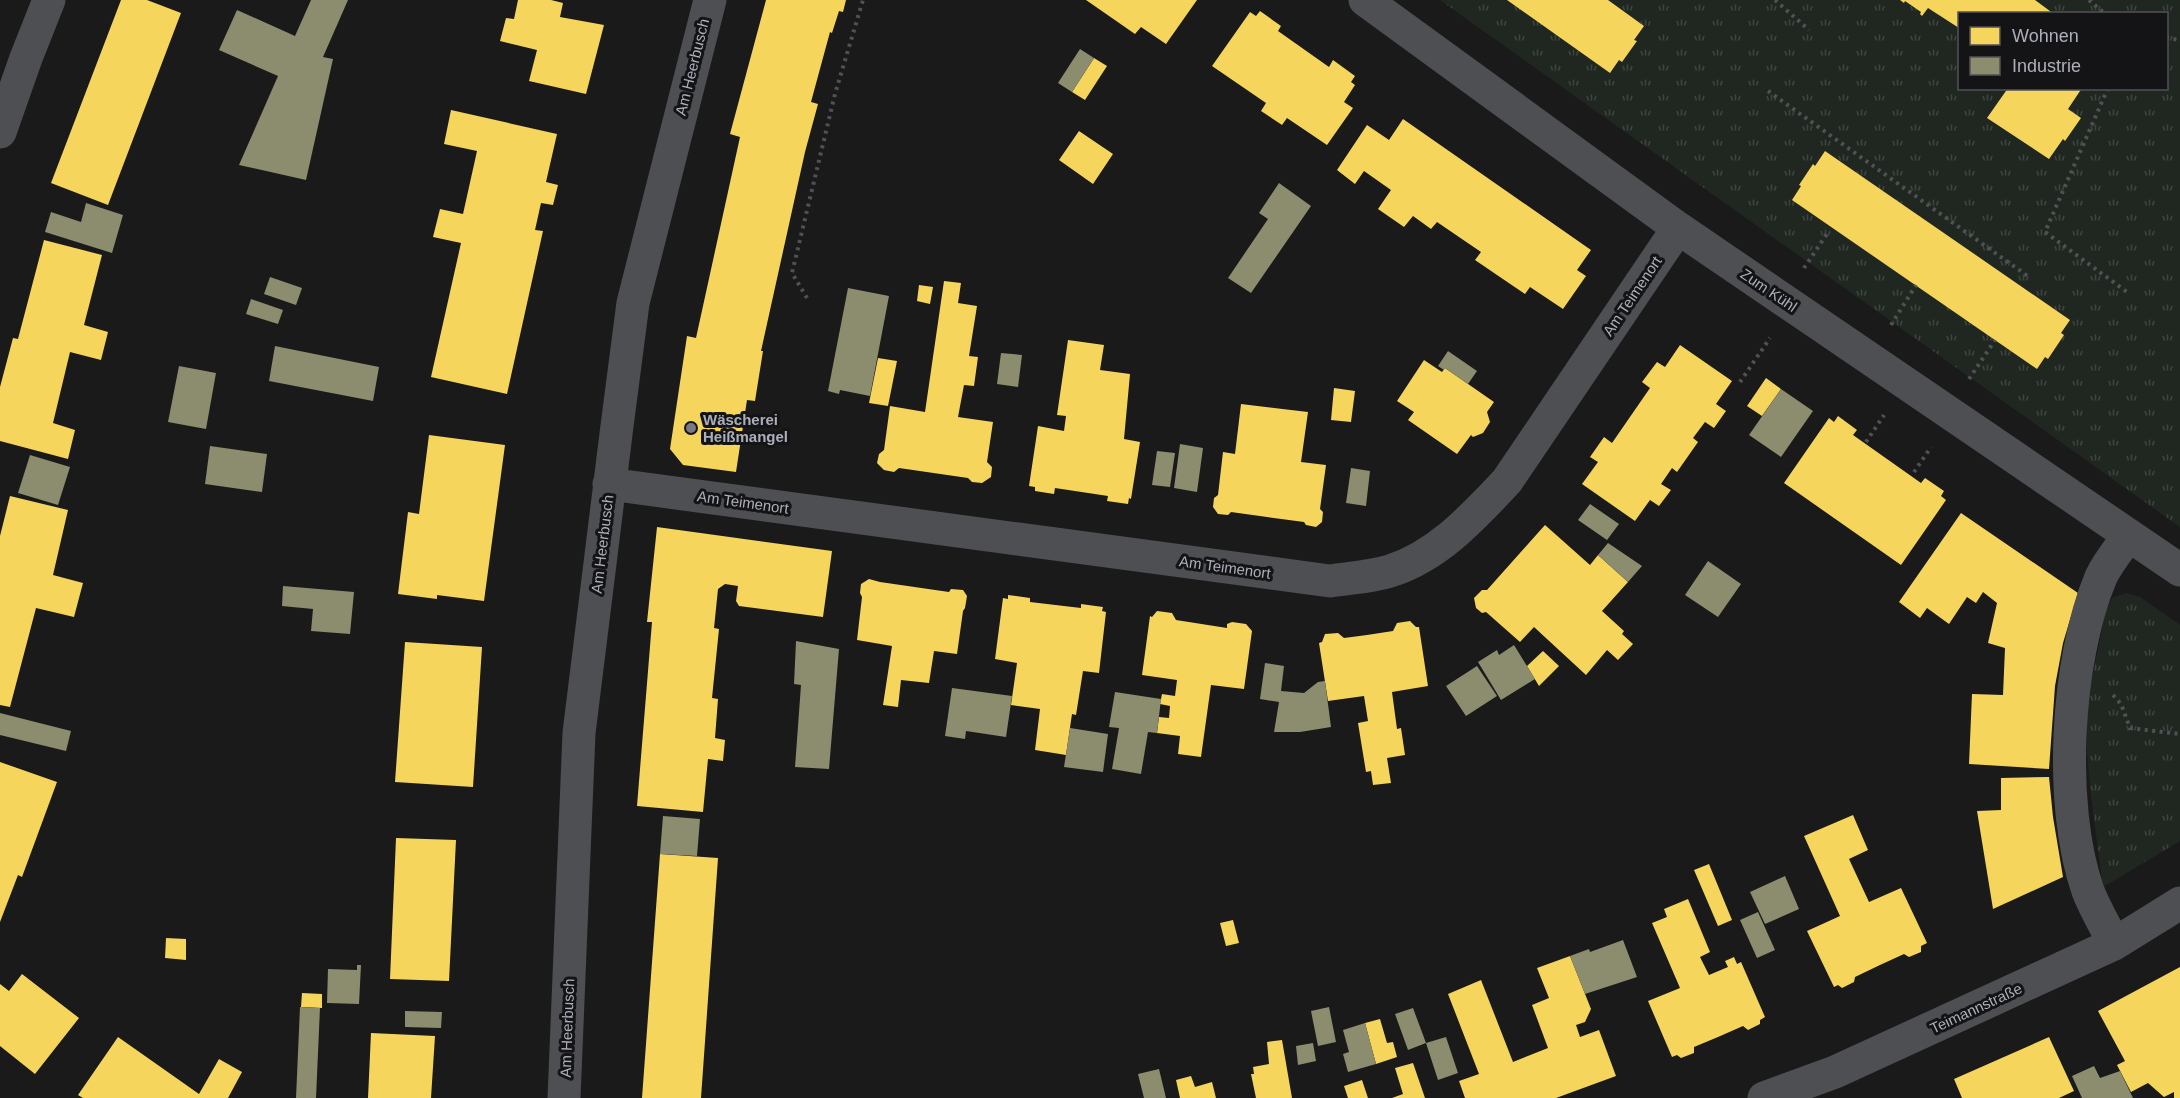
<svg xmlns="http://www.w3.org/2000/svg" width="2180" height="1098" viewBox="0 0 2180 1098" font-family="Helvetica,sans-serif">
<defs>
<pattern id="grass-tufts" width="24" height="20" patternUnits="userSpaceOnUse" patternTransform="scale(1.5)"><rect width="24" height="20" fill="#202721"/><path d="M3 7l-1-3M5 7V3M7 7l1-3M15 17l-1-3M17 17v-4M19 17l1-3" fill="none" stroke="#3e443f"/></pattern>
</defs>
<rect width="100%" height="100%" fill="#1a1a1a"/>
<!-- grass -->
<path fill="url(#grass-tufts)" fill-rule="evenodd" d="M1440,0H2180V527ZM1960,14H2166V88H1960Z
M2126,593L2140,597L2180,625V841L2103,887L2091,796L2087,752V702L2106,611L2112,598Z"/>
<!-- homes -->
<path fill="#f6d55c" d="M121,0H147L181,13L108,205L51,183Z
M518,0H551L563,3L560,17L604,25L586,94L529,81L537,50L500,41L506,18L514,19Z
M766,0H846L843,12L839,11L832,33L830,32L811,102L818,104L805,152L761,351H763L755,401L747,400L736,472L683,465L670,449L687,336L696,338L740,137L730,134Z
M1086,0H1197L1166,44L1141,27L1135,34Z
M1507,0H1608L1644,26L1634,40L1637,41L1622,62L1619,60L1610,73Z
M1900,0H2035L2054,14H1959V28L1928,8L1922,16L1920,14L1921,12L1905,1L1904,3Z
M1260,11L1281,26L1278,31L1329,67L1333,60L1355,76L1351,82L1355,85L1344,102L1353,108L1327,145L1287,118L1282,125L1261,111L1266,103L1212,66L1250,12L1256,16Z
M1094,58L1107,66L1085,100L1072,92Z
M2008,88H2082L2068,109L2081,118L2065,141L2063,139L2049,159L1987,118Z
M451,110L557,134L546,182L558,185L553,205L541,203L535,230L543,231L507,394L431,377L461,243L433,237L440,209L463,214L477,151L444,144Z
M1403,119L1591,250L1577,270L1586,276L1563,309L1530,287L1525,294L1497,275L1475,260L1481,252L1437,222L1431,229L1413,216L1404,227L1378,209L1391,190L1364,171L1355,184L1337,170L1367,125L1389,140Z
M1079,131L1113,154L1093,184L1059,160Z
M1825,151L2070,320L2061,333L2064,335L2048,359L2045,357L2037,369L1792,200L1801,186L1799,185L1813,164L1815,166Z
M44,240L102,255L84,325L108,332L101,360L70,352L53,423L75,430L68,459L0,441V387L13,338L18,339Z
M944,281L961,283L958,303L977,306L969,356L978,357L974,386L964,385L958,417L993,422L987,462L992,467L991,477L982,483L972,482L968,478L899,468L894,472L884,470L877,463L879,454L884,450L890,406L925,412Z
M919,285L933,287L930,304L917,301Z
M1068,340L1104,345L1100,370L1130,374L1124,439L1140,442L1131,499L1129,498L1128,504L1107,501L1108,496L1055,488L1054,494L1035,491V487L1029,486L1038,426L1064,431L1066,416L1057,415Z
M1680,345L1732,381L1716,404L1726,411L1714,428L1705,422L1693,438L1698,442L1677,472L1672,468L1661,484L1671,490L1659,506L1650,500L1635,521L1582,484L1598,462L1590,457L1604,437L1612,443L1650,388L1642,382L1657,362L1665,367Z
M878,358L897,361L888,406L869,403Z
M1424,360L1442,372L1445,368L1494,402L1487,412L1490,422L1483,433L1473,437L1471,435L1457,454L1408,420L1414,412L1397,401Z
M1766,378L1781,389L1762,416L1747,406Z
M1334,388L1355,391L1351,422L1331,420Z
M1241,404L1308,412L1301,462L1326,465L1320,509L1323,512L1322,522L1316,527L1306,525L1304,522L1267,517L1231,512L1228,515L1218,514L1213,507L1214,498L1218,495L1223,452L1235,454Z
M1838,416L1857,430L1853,435L1921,483L1925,478L1944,491L1941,496L1946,500L1901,565L1784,483L1829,418L1834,422Z
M429,435L505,445L484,601L437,595V599L398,594L408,512L419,514Z
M10,496L68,510L53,575L83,583L74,617L36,608L10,707L0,705V536Z
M1961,513L2078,593L2063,643L2055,686L2049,769L1969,764L1972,694L2003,695L2005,648L1988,643L1997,603L1983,592L1976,603L1967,597L1949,624L1927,608L1920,618L1899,602Z
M1545,525L1590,565L1598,555L1628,582L1602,611L1624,631L1622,634L1633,644L1618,660L1607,650L1586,675L1534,627L1520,642L1486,612L1482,613L1476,608L1474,598L1482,590H1487Z
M657,527L832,551L823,617L739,606L736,601L738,586L725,584L718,589L714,628L719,629L712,698L718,699L715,738L725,740L723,761L708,759L703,812L637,806L652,622H647Z
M869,579L880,582L949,592L951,589L963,590L967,596L965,608L963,611L957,654L934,651L929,683L901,680L898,707L883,705L892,646L857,640L862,597L860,593L861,584Z
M1008,595L1030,598V602L1081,608V604L1103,607L1102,611L1106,612L1099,673L1083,671L1076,715L1072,714L1066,755L1035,750L1040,709L1011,705L1017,663L995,659L1003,598L1008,599Z
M1157,611L1172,613L1176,620L1227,628V624L1232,622L1246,624L1252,631L1244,689L1211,685L1201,757L1178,754L1180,736L1157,733L1159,717L1169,718L1170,706L1160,704L1162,694L1175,696L1177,680L1142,675L1150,616L1152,617Z
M1410,621L1416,627H1419L1428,686L1392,692L1397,729L1401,728L1405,755L1387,758L1391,783L1373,785L1371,771L1366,772L1358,723L1368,721L1364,696L1328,701L1319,643L1322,642L1325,634L1338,633L1344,638L1367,635L1393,631L1397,623Z
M405,642L482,647L473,787L395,782Z
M1543,651L1559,666L1539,686L1527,666Z
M0,762L57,782L22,877L18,875L0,922Z
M2049,777L2053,817L2063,877L1993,909L1977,811L2001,810V778Z
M1853,815L1868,850L1849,859L1869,902L1901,888L1927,943L1921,946V952L1909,957L1904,954L1880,965L1855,977L1854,982L1842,988L1838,985L1834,987L1807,931L1840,916L1804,836Z
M396,838L456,840L449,981L390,979Z
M660,854L718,858L701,1098H642Z
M1709,864L1732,920L1718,926L1694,870Z
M1688,899L1710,952L1700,957L1709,975L1728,967L1725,961L1734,957L1737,964L1741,962L1765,1017L1760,1020V1024L1748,1030L1743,1026L1718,1037L1694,1047V1053L1681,1058L1677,1055L1672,1057L1648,1001L1680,988L1652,923L1667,917L1664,909Z
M1233,920L1239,943L1226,946L1220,923Z
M166,938L186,939V960L165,958Z
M1570,956L1591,1009L1585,1022L1576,1025L1580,1037L1599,1030L1616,1076L1556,1098H1465L1459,1081L1479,1074L1448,994L1481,980L1513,1062L1548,1048L1532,1005L1549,998L1537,968Z
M2180,967V1098H2174V1092L2164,1097L2148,1083L2131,1092L2117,1065L2125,1061L2098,1011Z
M22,974L79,1018L35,1074L0,1046V984L9,991Z
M302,993L322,994V1008L301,1007Z
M1380,1019L1387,1043L1393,1042L1397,1057L1376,1064L1365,1023Z
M371,1033L435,1036L431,1098H368Z
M118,1037L199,1094L219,1059L242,1072L228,1098H83L78,1095Z
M2049,1037L2074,1091L2059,1098H1962L1954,1079Z
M1282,1040L1292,1098H1256L1251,1074H1254L1253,1067L1269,1064L1267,1042Z
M1413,1063L1425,1098H1392L1403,1094L1395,1068Z
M1191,1076L1195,1087L1212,1082L1216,1098H1180L1176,1080Z
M1362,1080L1368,1098H1348L1344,1086Z"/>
<!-- industry -->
<path fill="#8c8c6e" d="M311,0H348L323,57L333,59L306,180L239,165L278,76L219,50L237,10L295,36Z
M1080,49L1094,58L1072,92L1058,83Z
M1279,183L1311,206L1251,293L1228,278L1268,219L1259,213Z
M86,203L123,215L112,253L45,232L51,212L81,222Z
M270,277L302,288L296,305L264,294Z
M848,288L889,296L870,396L840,390L839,394L828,391Z
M251,299L283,310L278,324L246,314Z
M275,346L379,367L373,401L269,381Z
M1448,351L1477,371L1468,384L1445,368L1444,370L1438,366Z
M1001,353L1022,355L1018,387L997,384Z
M179,366L216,373L206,429L168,422Z
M1781,389L1813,411L1781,457L1749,435Z
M1180,444L1203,448L1197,492L1174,488Z
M210,446L267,454L262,492L205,484Z
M1157,451L1175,453L1170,487L1152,485Z
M30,455L70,467L58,505L18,493Z
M1351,468L1370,471L1366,506L1346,503Z
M1590,504L1619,524L1607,540L1578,520Z
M1608,543L1642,566L1628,582L1598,555Z
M1708,561L1741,584L1718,617L1685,595Z
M283,586L354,592L350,634L311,631L313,609L282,606Z
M796,641L839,649L829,769L795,767L801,685L794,684Z
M1514,645L1535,679L1501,700L1478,662L1497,650L1499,655Z
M1265,663L1284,666L1281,691L1304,693L1318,682L1325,681L1331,727L1300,732H1274L1279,702L1260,699Z
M1477,666L1497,696L1466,716L1446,686Z
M952,688L1012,696L1006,737L966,731L965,739L945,736Z
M1115,692L1161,699L1157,733L1148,732L1141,774L1112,769L1119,728L1109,727Z
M0,713L71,731L66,751L0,735Z
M1070,728L1108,734L1103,772L1064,767Z
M663,816L700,819L697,856L660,854Z
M1785,876L1799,909L1765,924L1750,892Z
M1758,912L1775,950L1757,958L1740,920Z
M1623,940L1637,977L1585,994L1570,956L1589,949L1590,952Z
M357,965H361L359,1004L327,1003L328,969L357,970Z
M300,1007L320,1008L316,1098H296Z
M1329,1007L1336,1042L1318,1046L1311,1011Z
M1413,1008L1426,1043L1408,1050L1395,1014Z
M405,1011L442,1012L441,1028L405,1027Z
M1365,1023L1376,1064L1348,1072L1343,1054L1349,1052L1343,1030Z
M1446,1037L1458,1073L1438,1080L1426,1043Z
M1313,1043L1316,1061L1298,1065L1296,1046Z
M2094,1066L2100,1078L2120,1071L2133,1098H2082L2072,1076Z
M1159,1069L1166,1098H1144L1138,1074Z"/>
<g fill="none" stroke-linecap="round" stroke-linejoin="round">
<!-- path -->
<path stroke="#505154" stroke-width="4" stroke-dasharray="3 4.5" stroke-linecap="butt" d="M1775,0L1809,30
M2089,0L2105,14
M2166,38L2180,40
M2108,88L2045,232L2127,292
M1768,91L2029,277
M1804,268L1829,231
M807,298L792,273L835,94L863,0
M1891,325L1916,285
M1969,379L1995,340
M1740,382L1770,338
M1866,442L1884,415
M1914,472L1931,447
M2113,695L2121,704L2130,728L2180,734"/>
<!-- minor -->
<path stroke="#4e4f53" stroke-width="33" d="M1365,0L1678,228L2180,570
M0,132L26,58L49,0
M609,484L1330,581C1349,578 1371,577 1390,571C1438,556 1473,517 1507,481L1678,228
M2114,944C2106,927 2095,909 2088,891C2058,805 2066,661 2101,577C2108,562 2120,548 2129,535
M564,1098L579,733L617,426L633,303L710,0
M1764,1098L1835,1072L2114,944L2180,903"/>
</g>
<!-- markers -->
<circle fill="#797b82" stroke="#141416" stroke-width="2" cx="691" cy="428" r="6"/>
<g text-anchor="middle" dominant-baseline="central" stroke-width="6" stroke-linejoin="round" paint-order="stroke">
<!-- street labels -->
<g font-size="15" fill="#acafba" stroke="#141416">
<text transform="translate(692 67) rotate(-76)">Am Heerbusch</text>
<text transform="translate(1769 290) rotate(34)">Zum Kühl</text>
<text transform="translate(1632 296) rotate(-56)">Am Teimenort</text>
<text transform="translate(743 502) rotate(8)">Am Teimenort</text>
<text transform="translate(602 544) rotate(-83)">Am Heerbusch</text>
<text transform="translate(1225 567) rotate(8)">Am Teimenort</text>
<text transform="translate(1976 1008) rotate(-25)">Teimannstraße</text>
<text transform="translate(567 1028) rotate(-88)">Am Heerbusch</text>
</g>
<!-- poi labels -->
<g font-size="15" font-weight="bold" fill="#acafba" stroke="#141416" text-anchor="start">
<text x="703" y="419">Wäscherei<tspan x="703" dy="17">Heißmangel</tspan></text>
</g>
</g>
<!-- legend -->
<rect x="1958" y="12" width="210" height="78" fill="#141416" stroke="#515258" stroke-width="1.5"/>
<rect x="1970" y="27" width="30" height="18" fill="#f6d55c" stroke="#515258" stroke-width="1.5"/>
<text x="2012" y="42" font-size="18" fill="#acafba">Wohnen</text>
<rect x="1970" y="57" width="30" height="18" fill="#8c8c6e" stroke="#515258" stroke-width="1.5"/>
<text x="2012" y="72" font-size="18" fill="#acafba">Industrie</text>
</svg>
